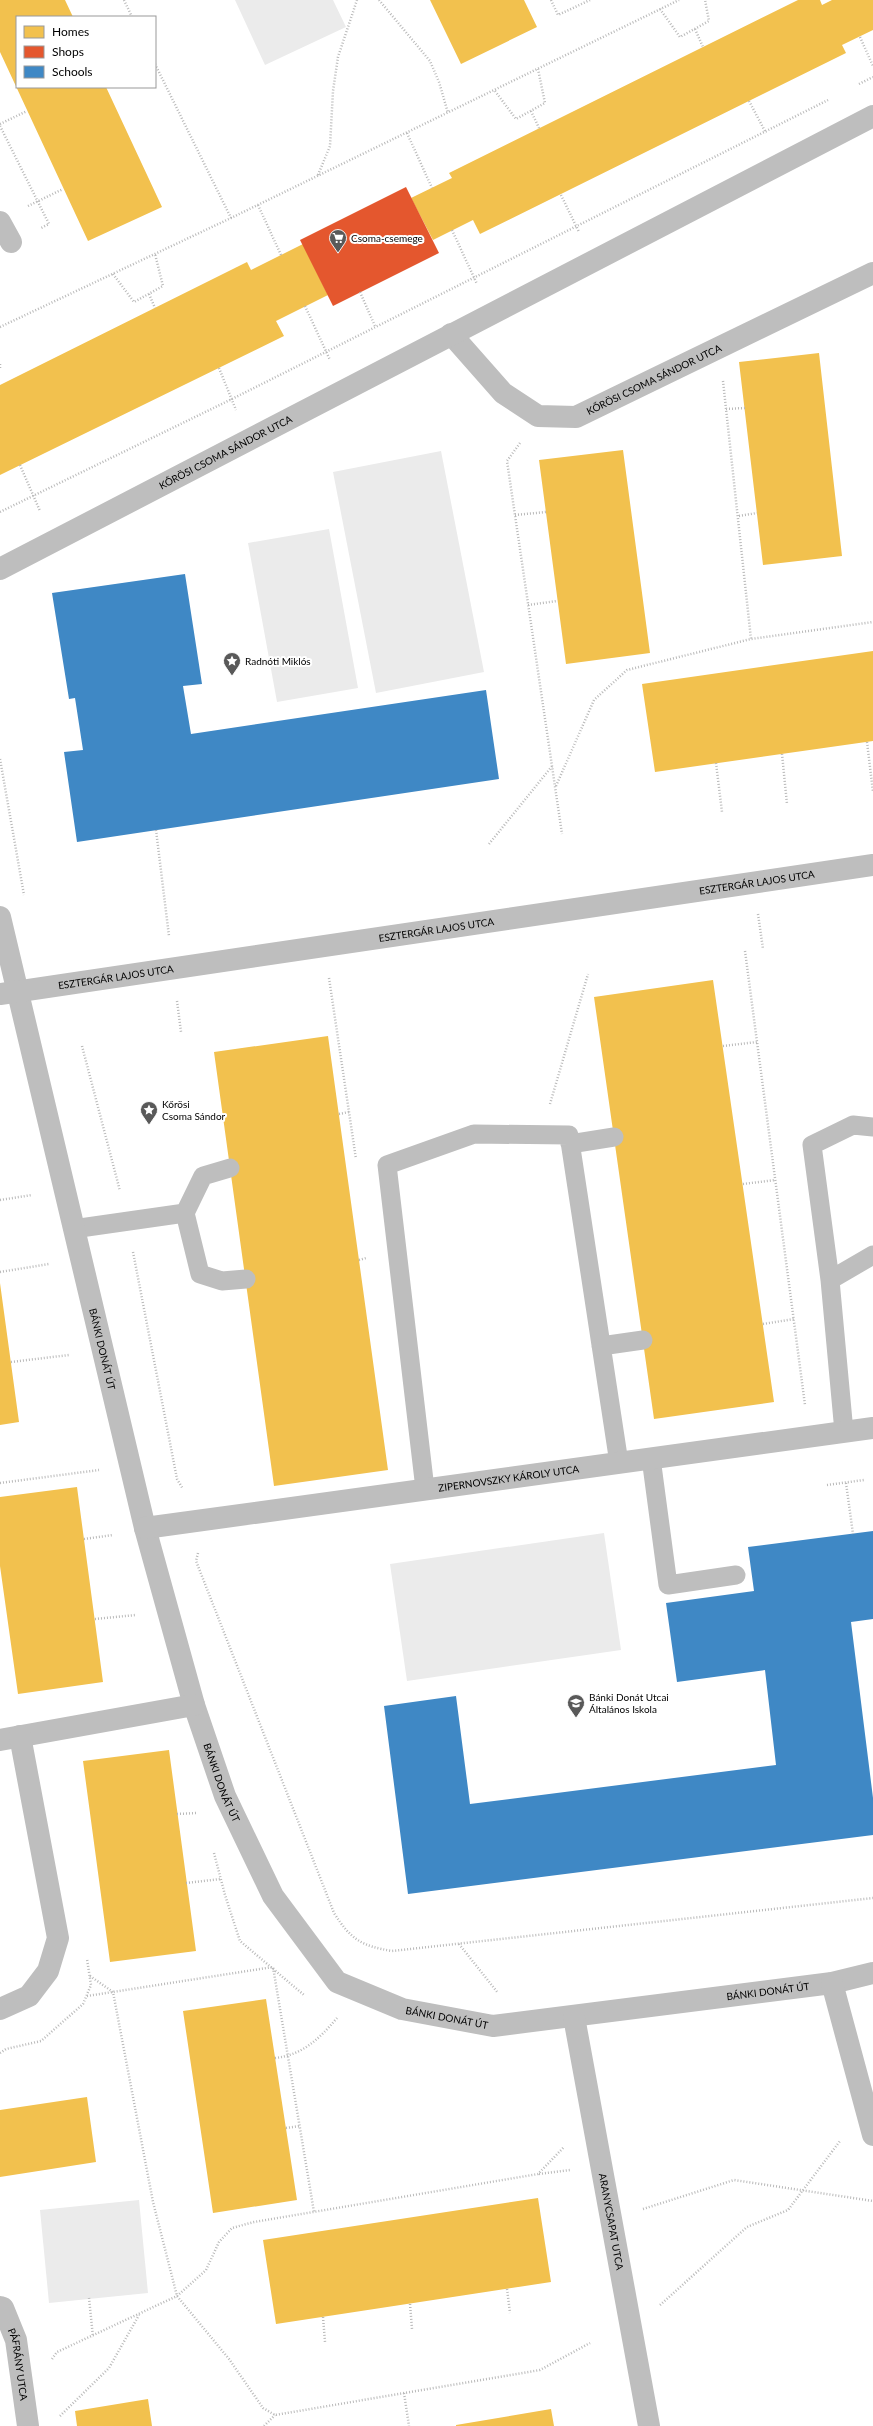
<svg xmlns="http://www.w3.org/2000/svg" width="873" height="2426" viewBox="0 0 873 2426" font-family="Lato,sans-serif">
<rect width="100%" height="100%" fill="#fff"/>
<!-- green -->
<path fill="#ebebeb" d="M235,0H333L346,27L265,65Z
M441,451L484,672L376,693L333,472Z
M329,529L358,688L277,702L248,543Z
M604,1533L621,1650L407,1681L390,1564Z
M139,2200L148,2293L49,2303L40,2210Z"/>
<!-- homes -->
<path fill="#f2c14e" d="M0,0H65L73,17H17V87H106L162,207L88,241L0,52Z
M430,0H524L537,27L461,64Z
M798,0H820L822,5L832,0H873V30L842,45L846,53L480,234L473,220L433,240L411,198L452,178L449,173Z
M303,244L328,295L276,321L284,336L0,475V385L247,262L251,270Z
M819,353L842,556L763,565L739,362Z
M623,450L650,653L566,664L539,460Z
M873,651V741L655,772L642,684Z
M713,980L774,1402L654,1419L594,997Z
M328,1036L388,1470L274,1486L214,1052Z
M0,1283L19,1422L0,1425Z
M77,1487L103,1682L18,1694L0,1566V1497Z
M169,1750L196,1951L110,1962L83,1761Z
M266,1999L297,2200L213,2213L183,2011Z
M87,2097L96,2162L0,2177V2110Z
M538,2198L551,2282L276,2324L263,2240Z
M148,2399L152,2426H77L75,2411Z
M551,2409L554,2426H456V2425Z"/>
<!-- shops -->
<path fill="#e4572e" d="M406,187L439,253L333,306L300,240Z"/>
<!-- schools -->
<path fill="#3f88c5" d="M185,574L202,684L183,686L191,734L486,690L499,779L77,842L64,752L83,750L75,698L69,699L52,593Z
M873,1531V1619L851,1622L873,1798V1835L408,1894L384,1706L456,1696L470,1804L776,1765L765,1670L677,1682L666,1603L754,1591L748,1547Z"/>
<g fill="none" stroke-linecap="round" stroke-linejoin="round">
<!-- path -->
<path stroke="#b9b9b9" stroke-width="2.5" stroke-dasharray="1 2" stroke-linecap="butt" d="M124,0L132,17
M379,0L430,61L439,82L448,113
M551,0L558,15L590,0
M660,9L680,37L709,21L705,0
M695,29L703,47
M860,37L873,66
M155,64L231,218
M859,84L873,77
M495,91L516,119L545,103L538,69
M749,101L766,133
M531,111L539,128
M0,124L27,111
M0,126L49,224L41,228
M407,133L432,188
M318,175L330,146L333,91L338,57L357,0
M561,195L579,232
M258,205L281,255
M28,206L63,189
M452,230L477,284
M113,274L134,302L163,286L155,254
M360,292L375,326
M149,294L155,308
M305,306L330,360
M0,327L231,218L679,0
M0,364V370
M219,368L236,410
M723,381L751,639
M726,409L745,408
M520,443L507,461L562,834
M20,465L40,511
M0,512L232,399L828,100
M515,515L546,512
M739,516L757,513
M528,605L557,601
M867,742L873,792
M782,754L787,804
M0,759L24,895
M716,763L722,812
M556,786L594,700L627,670L751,639L873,622
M156,830L169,936
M489,844L553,765
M758,914L763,949
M745,951L805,1405
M329,978L356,1159
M177,1001L181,1032
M82,1046L120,1191
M723,1046L757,1042
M550,1104L588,974
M339,1114L349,1112
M743,1184L775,1180
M0,1200L32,1195
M133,1252L177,1479L183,1489
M359,1260L366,1258
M0,1272L49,1264
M763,1324L794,1319
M11,1362L69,1355
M0,1483L99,1470
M846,1483L853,1534
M827,1485L864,1480
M84,1539L113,1535
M198,1553L196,1561L334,1913C351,1940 362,1946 392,1951L873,1898
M95,1619L136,1615
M177,1814L197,1813
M214,1853L225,1895L240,1941L304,1995
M186,1883L221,1879
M459,1944L498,1993
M90,1976L113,1992L153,2202L177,2296L229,2359L263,2408L275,2415L540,2370L590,2343
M87,1996L273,1967L314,2212
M0,2053L6,2049L41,2041L83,2004L91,1985L87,1959
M275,2058C303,2055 320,2038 337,2018
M286,2128L300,2126
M539,2174L570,2170
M643,2209L734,2180L873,2201
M507,2289L510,2313
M89,2298L93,2337
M410,2304L412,2329
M660,2305L747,2227L788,2210L840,2141
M323,2317L325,2342
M52,2359L57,2352L177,2296L206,2270L219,2242L232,2228L254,2222L538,2174L564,2147
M404,2393L409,2426
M60,2416L109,2368L139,2315
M264,2426L275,2415"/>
<!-- service -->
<path stroke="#bebebe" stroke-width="19" d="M570,1144L614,1137
M185,1213L203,1176L230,1168
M73,1229L185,1213L200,1274L222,1281L246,1279
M830,1280L873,1255
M601,1346L643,1340
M844,1432L830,1280L812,1145L853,1125L873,1127
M651,1458L668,1585L736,1575
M425,1489L387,1165L474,1134L569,1135L619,1463"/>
<!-- minor -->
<g stroke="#bebebe" stroke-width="22">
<path d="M0,222L11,242"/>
<path id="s1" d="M451,334L503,393L538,416L576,417L873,273"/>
<path id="s2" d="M0,569L873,116"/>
<path id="s3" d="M0,917L145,1528L194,1705L225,1796L273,1896L337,1982L402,2009L493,2026L832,1983L873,1973"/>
<path id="s4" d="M145,1528L873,1428"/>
<path d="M0,1740L194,1705"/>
<path d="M832,1983L873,2135"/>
<path d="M0,2009L29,1996L48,1971L58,1938L20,1736"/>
<path id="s5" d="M574,2017L649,2426"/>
<path id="s6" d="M0,2307L3,2308L16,2340L28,2426"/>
</g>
<!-- tertiary -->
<path stroke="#bebebe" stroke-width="22" id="s7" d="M0,994L873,865"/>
</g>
<!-- icons -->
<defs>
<symbol id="supermarket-pin" viewBox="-11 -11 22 30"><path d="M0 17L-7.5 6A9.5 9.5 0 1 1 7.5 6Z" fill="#595959" stroke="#fff"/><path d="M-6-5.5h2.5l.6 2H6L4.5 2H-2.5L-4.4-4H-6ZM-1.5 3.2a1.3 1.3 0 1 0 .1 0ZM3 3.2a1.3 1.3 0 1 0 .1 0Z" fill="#fff"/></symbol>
<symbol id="sight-pin" viewBox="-11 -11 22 30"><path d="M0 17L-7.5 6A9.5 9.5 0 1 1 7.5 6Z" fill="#595959" stroke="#fff"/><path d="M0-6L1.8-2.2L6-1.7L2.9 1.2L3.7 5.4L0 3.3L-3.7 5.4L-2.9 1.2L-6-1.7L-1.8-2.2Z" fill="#fff"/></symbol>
<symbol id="school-pin" viewBox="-11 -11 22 30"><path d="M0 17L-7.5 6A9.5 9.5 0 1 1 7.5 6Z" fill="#595959" stroke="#fff"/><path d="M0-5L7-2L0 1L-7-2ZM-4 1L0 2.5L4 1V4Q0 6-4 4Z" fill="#fff"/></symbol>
</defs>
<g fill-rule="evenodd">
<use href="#supermarket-pin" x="328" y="228" width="20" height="27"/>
<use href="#sight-pin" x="222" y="651" width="20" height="27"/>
<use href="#sight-pin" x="139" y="1100" width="20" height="27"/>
<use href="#school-pin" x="566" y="1693" width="20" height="27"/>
</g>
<g text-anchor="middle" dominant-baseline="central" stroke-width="4" stroke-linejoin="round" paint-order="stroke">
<!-- poi labels -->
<g font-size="10" fill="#000" stroke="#fff" text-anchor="start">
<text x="351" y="238">Csoma-csemege</text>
<text x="245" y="661">Radnóti Miklós</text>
<text x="162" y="1104">Kőrösi<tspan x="162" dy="12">Csoma Sándor</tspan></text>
<text x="589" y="1697">Bánki Donát Utcai<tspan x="589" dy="12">Általános Iskola</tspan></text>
</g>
<!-- street labels -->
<g font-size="10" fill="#000" stroke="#fff">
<text stroke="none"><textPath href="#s1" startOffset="245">KŐRÖSI CSOMA SÁNDOR UTCA</textPath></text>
<text stroke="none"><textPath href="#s2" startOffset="254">KŐRÖSI CSOMA SÁNDOR UTCA</textPath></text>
<text stroke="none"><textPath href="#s7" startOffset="765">ESZTERGÁR LAJOS UTCA</textPath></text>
<text stroke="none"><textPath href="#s7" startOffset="441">ESZTERGÁR LAJOS UTCA</textPath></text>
<text stroke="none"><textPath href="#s7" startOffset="117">ESZTERGÁR LAJOS UTCA</textPath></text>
<text stroke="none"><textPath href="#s3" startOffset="444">BÁNKI DONÁT ÚT</textPath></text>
<text stroke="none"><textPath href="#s4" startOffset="367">ZIPERNOVSZKY KÁROLY UTCA</textPath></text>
<text stroke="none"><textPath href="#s3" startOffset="894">BÁNKI DONÁT ÚT</textPath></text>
<text stroke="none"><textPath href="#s3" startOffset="1566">BÁNKI DONÁT ÚT</textPath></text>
<text stroke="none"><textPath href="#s3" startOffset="1242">BÁNKI DONÁT ÚT</textPath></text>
<text stroke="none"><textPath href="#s5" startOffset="208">ARANYCSAPAT UTCA</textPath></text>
<text stroke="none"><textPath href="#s6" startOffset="62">PÁFRÁNY UTCA</textPath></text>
</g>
</g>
<!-- legend -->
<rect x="16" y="16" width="140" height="72" fill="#ffffff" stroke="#999999"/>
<rect x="24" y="26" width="20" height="12" fill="#f2c14e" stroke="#999999"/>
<text x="52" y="36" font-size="12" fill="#000000">Homes</text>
<rect x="24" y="46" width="20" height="12" fill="#e4572e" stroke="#999999"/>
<text x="52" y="56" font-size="12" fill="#000000">Shops</text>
<rect x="24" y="66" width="20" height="12" fill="#3f88c5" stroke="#999999"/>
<text x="52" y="76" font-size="12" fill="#000000">Schools</text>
</svg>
